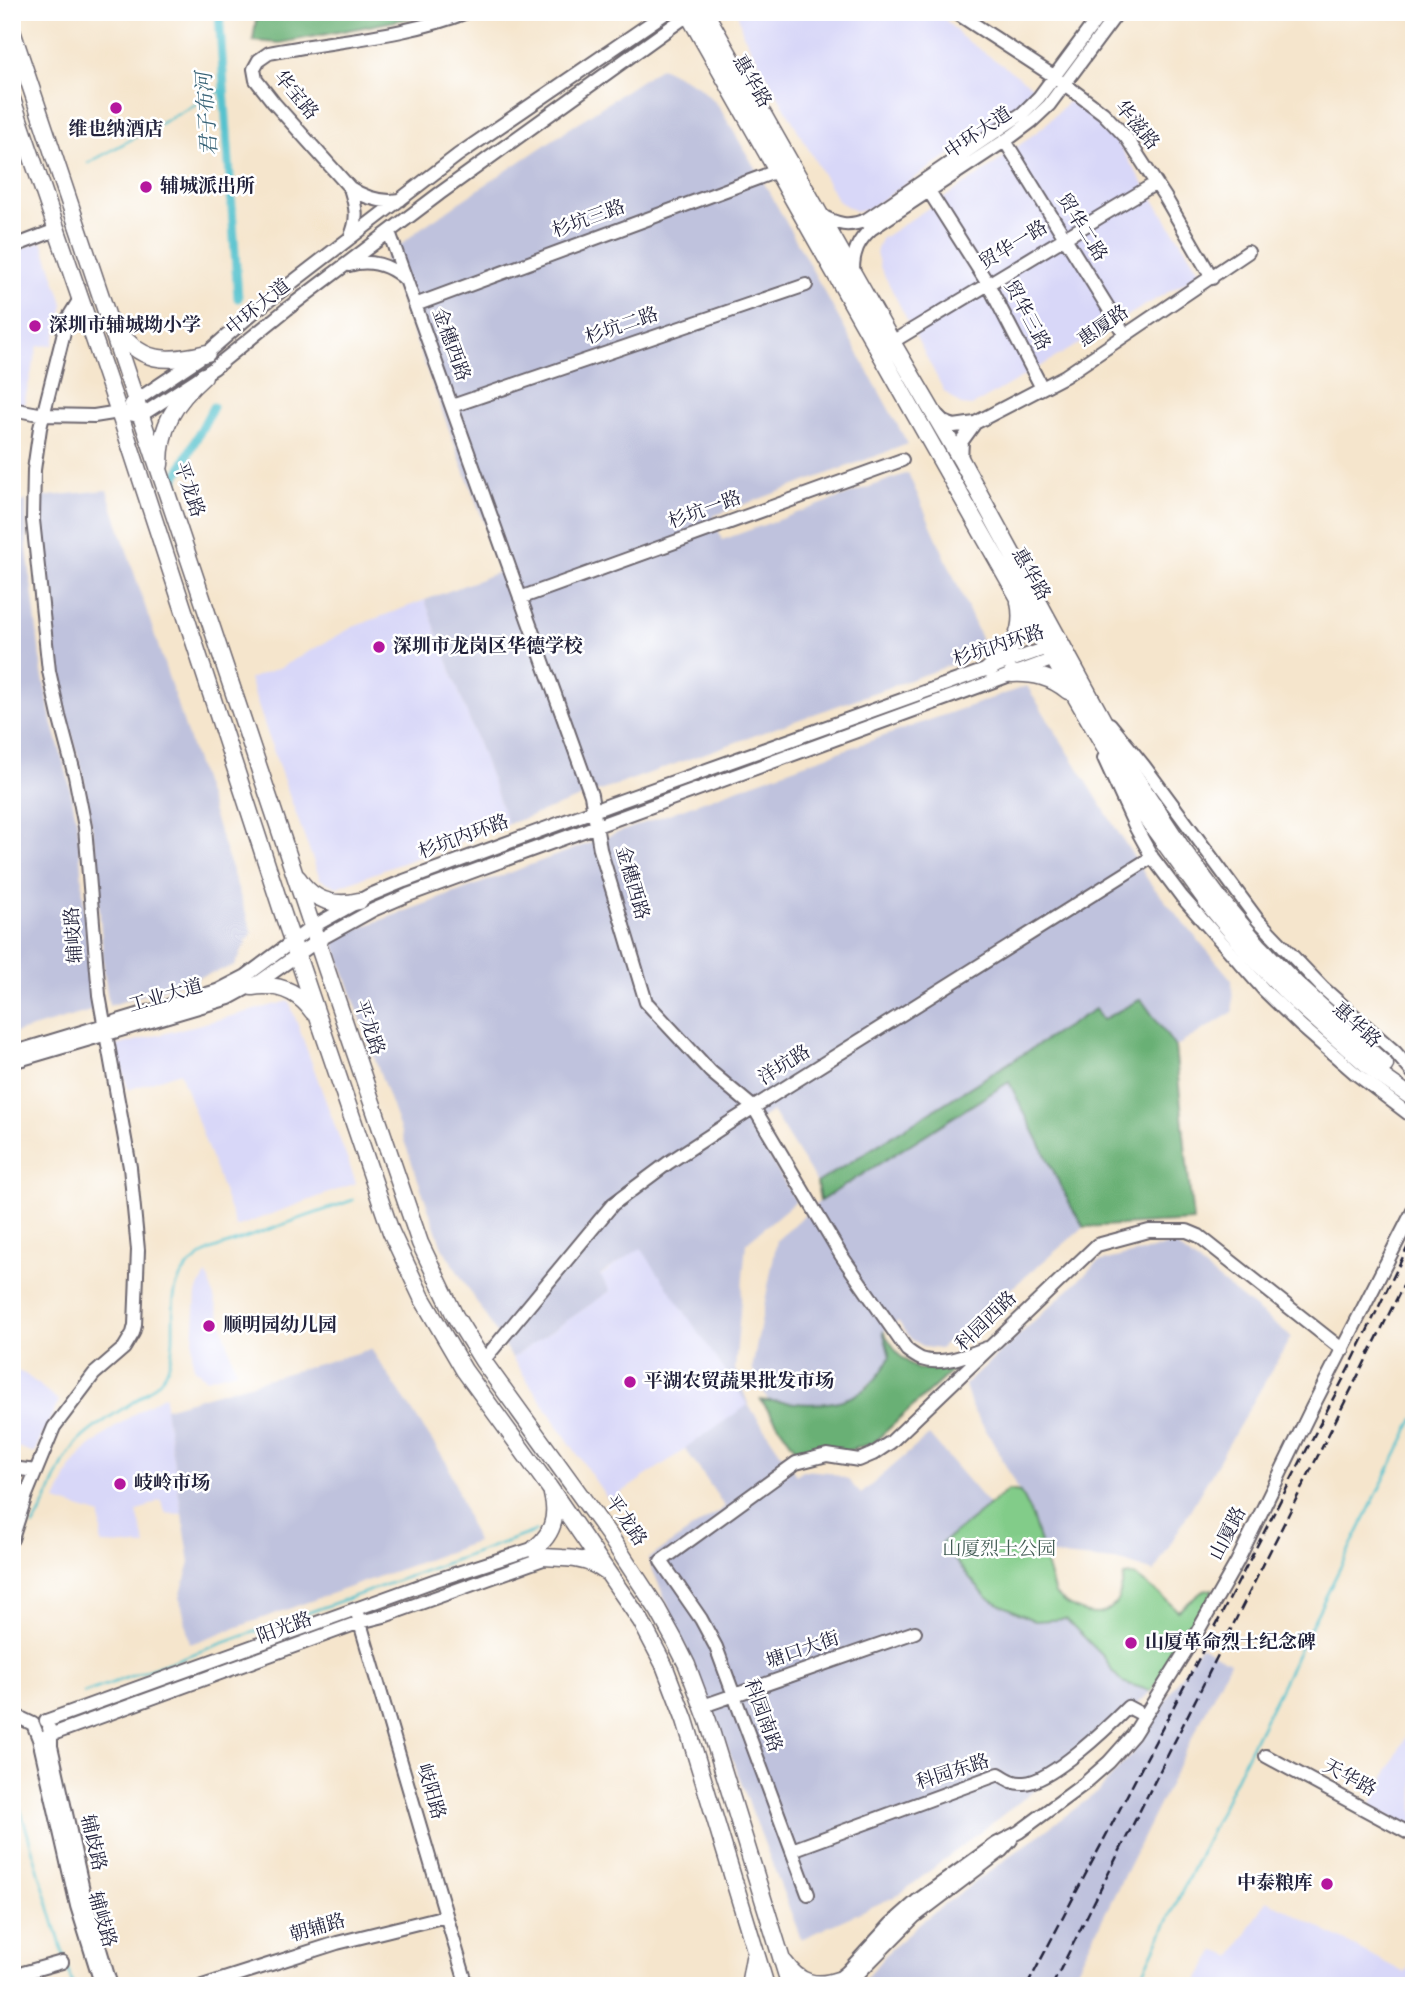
<svg xmlns="http://www.w3.org/2000/svg" width="1426" height="1998" viewBox="0 0 1426 1998" font-family="'Old Standard TT','Noto Serif SC',serif">
<rect width="100%" height="100%" fill="#fff"/>
<filter id="ink" filterUnits="userSpaceOnUse"><feTurbulence type="fractalNoise" baseFrequency=".0143" numOctaves="2"/><feDisplacementMap in="SourceGraphic" scale="14" xChannelSelector="R" yChannelSelector="G"/><feConvolveMatrix kernelMatrix="1 2 1 2 8 2 1 2 1" color-interpolation-filters="sRGB"/></filter>
<filter id="wash" filterUnits="userSpaceOnUse"><feTurbulence type="fractalNoise" baseFrequency=".00686" numOctaves="4" result="noise"/><feDisplacementMap in="SourceGraphic" scale="28" xChannelSelector="R" yChannelSelector="G"/><feGaussianBlur stdDeviation="1.57" result="paint"/><feColorMatrix in="noise" values="0 0 0 0 0 0 0 0 0 0 0 0 0 0 0 0 0 1.4 0 .05"/><feComposite in="paint" operator="in"/></filter>
<g filter="url(#wash)">
<rect width="100%" height="100%" fill="#f5e5cc"/>
<!-- built -->
<path fill="#d8d7f8" d="M737,12H938L962,37L1038,90L1022,107L868,209L855,211L838,201L743,34Z
M1069,101L1093,117L1113,136L1201,273L972,406L961,405L944,391L880,267L876,252L881,239L988,169L1043,127Z
M42,241L64,306L53,345L38,346L23,407L12,405V252Z
M425,600L508,824L337,887L320,879L282,776L249,679L281,667L353,627Z
M289,1001L356,1183L236,1227L180,1072L128,1090L116,1046Z
M641,1247L749,1406L609,1501L512,1358L610,1291L600,1276Z
M207,1274L236,1371L206,1379L194,1367L192,1357L196,1294L198,1288Z
M12,1369L25,1374L59,1401L34,1453L12,1445Z
M165,1395V1408L182,1514L166,1513L160,1500L137,1512L146,1546L101,1544V1515L56,1501L70,1469L83,1452L115,1427L143,1408Z
M1414,1720V1829L1370,1807Z
M1267,1900L1405,1973L1410,1965L1414,1966V1986H1194L1216,1950L1232,1957Z"/>
<!-- industrial -->
<path fill="#bfc2dd" d="M661,67L698,86L718,105L771,195L908,444L713,516L722,540L908,473L987,652L508,824L425,600L502,571L385,258L421,228Z
M107,490L252,932L234,966L109,1006L104,972L95,848L83,774L66,714L57,670L43,547L41,497Z
M26,500L27,548L42,672L51,718L68,778L78,828L89,973L94,1010L12,1034V507Z
M1027,686L1150,883L1232,980L1233,1012L1175,1047L1141,999L1102,1021L1095,1009L817,1183L772,1111L750,1125L796,1201L746,1243L735,1369L749,1406L796,1475L803,1470L828,1472L847,1479L861,1494L929,1435L989,1505L942,1544L1034,1621L1066,1619L1103,1656L1112,1671L1122,1682L1151,1691L1110,1732L900,1894L801,1939L719,1725L648,1559L725,1507L685,1448L748,1405L641,1248L600,1275L610,1291L512,1358L442,1247L334,944L338,936L804,764Z
M1010,1082L1072,1208L1084,1227L940,1349L925,1347L911,1339L898,1321L884,1331L890,1357L882,1373L852,1398L830,1410L770,1404L752,1369L777,1240L820,1201Z
M1174,1244L1291,1337L1154,1572L1124,1562L1043,1554L1032,1516L991,1438L972,1409L965,1385L1098,1262Z
M371,1349L448,1465L476,1542L190,1644L180,1597L190,1562L165,1408Z
M1200,1646L1230,1662L1069,1986H859L890,1950L922,1921L1099,1791L1133,1752Z"/>
<!-- green -->
<path fill="#82cc89" stroke="#527762" stroke-width="2" d="M1008,1490L1020,1492L1032,1516L1055,1594C1069,1608 1099,1625 1115,1604C1121,1597 1122,1585 1124,1576L1134,1575L1162,1596L1178,1611L1203,1591L1213,1589L1210,1598L1151,1691L1122,1682L1112,1671L1103,1656L1066,1619L1035,1621L987,1598L941,1544Z"/>
<!-- forest -->
<path fill="#69b075" stroke="#466958" stroke-width="2" d="M257,12H443L280,43L253,41Z
M1141,999L1175,1047L1193,1221L1084,1227L1072,1208L1009,1082L820,1201L817,1183L1095,1009L1102,1020Z
M883,1331L899,1355L917,1369H954L873,1443L847,1451L822,1448L799,1454L761,1400C815,1405 862,1414 890,1357Z"/>
<g fill="none" stroke-linecap="round" stroke-linejoin="round">
<!-- stream -->
<path stroke="#56c2ce" stroke-width="2.5" d="M88,163L224,89
M12,200L17,198
M33,1526C51,1499 56,1466 78,1442C101,1417 152,1397 166,1372C171,1362 172,1352 173,1341C174,1296 167,1275 211,1250L353,1200
M84,1693L536,1531
M12,1781L73,1986
M1137,1986L1246,1757L1414,1419"/>
<!-- canal -->
<path stroke="#56c2ce" stroke-width="9" d="M219,12L238,298
M173,483L213,407"/>
</g>
</g>
<g filter="url(#ink)">
<g fill="none" stroke-linecap="round" stroke-linejoin="round">
<defs>
<path id="minor" d="M955,12L1055,77L1103,113L1126,137L1165,197L1212,278
M1005,141L1125,335
M929,191L988,284L1042,388
M400,200C382,203 365,198 350,188L274,103L256,80L254,69L259,60L269,53C335,40 404,37 467,12
M821,215C837,225 849,227 866,220L1023,113L1039,97L1102,12
M389,232L591,795L600,849L646,1002L711,1072L754,1108L841,1255L907,1350C911,1353 917,1357 921,1359C942,1366 968,1355 987,1348
M350,238C359,219 356,207 350,188
M12,247L56,230
M349,265C370,259 390,265 406,280
M853,270C853,252 858,241 871,229L1012,136L1032,121L1049,105L1118,12
M415,305L777,171
M892,342L1156,183
M131,404L207,353L255,311L458,155L667,12
M452,406L806,285
M12,409L44,415L94,416L119,412L140,416L214,368L287,309L439,194L692,12
M938,416L944,422L954,426L975,423L1065,376L1248,252
M961,460L962,441L975,423
M520,598L902,460
M1110,724L1144,766L1257,919L1323,988L1395,1052L1414,1074
M1104,758L1136,828L1152,857L1182,897L1264,990L1300,1025L1355,1073L1414,1118
M12,1053L217,991L246,976L312,927L368,896L404,881L612,804L1030,654L1047,648H1056
M12,1062L229,998L262,980L317,941L373,910L408,895L1054,659L1059,653
M483,1361L613,1204L668,1163L732,1121L1152,857
M12,1468L36,1471
M12,1539L26,1495L54,1427L94,1374L124,1348L133,1333L135,1325L138,1250L130,1167L99,995L85,827L75,776L59,716L49,671L33,520L34,470L40,428L67,320L80,299
M358,1616L467,1986
M703,1706L915,1632
M12,1714L33,1724L39,1739L77,1906L102,1986
M46,1721L436,1580L535,1548
M49,1728L51,1735V1746L85,1899L111,1986
M39,1739L360,1622L384,1616L546,1558
M1266,1756L1414,1836
M792,1850L999,1774C1007,1779 1014,1784 1024,1783C1051,1782 1108,1727 1128,1707L1145,1716
M808,1894L716,1647L701,1619L661,1561L796,1463L827,1455L859,1460L873,1454L891,1442L1097,1245L1149,1231H1187L1199,1236L1343,1350
M12,1976L62,1962
M832,1984L847,1972L891,1924L918,1900L996,1844L1019,1832L1084,1784L1109,1762L1133,1735L1195,1636L1237,1562L1312,1408L1414,1209
M202,1986L337,1943L446,1916
M846,1986L914,1917L1001,1851L1011,1840"/>
<path id="major" d="M687,12L1038,632L1145,816L1211,907L1249,953L1288,994L1347,1047L1377,1073L1414,1099
M705,12L892,342L961,460L1129,768L1183,850L1221,901L1258,945L1297,985L1385,1065
M12,31L325,965L420,1243L455,1316L483,1361L609,1535L658,1610L674,1639L687,1665L708,1721L790,1986
M12,99L119,412L283,914L391,1232L422,1298L464,1370L549,1487L641,1621L664,1665L685,1720L766,1986
M114,325C140,364 166,363 207,353
M160,465C160,425 175,402 204,376
M989,669C1013,652 1025,631 1019,602
M1012,674C1034,673 1051,677 1068,691
M298,878C312,900 334,907 359,901
M252,987C278,983 298,991 313,1012
M552,1494C558,1516 553,1534 535,1548L538,1556C546,1558 553,1557 562,1558C578,1558 593,1562 606,1572
M785,1963C799,1983 816,1988 838,1980
M749,1986L754,1958"/>
</defs>
<!-- minor casing -->
<use href="#minor" stroke="#6c666e" stroke-width="16"/>
<!-- major casing -->
<use href="#major" stroke="#6c666e" stroke-width="19"/>
<!-- minor -->
<use href="#minor" stroke="#fff" stroke-width="12"/>
<!-- major -->
<use href="#major" stroke="#fff" stroke-width="16"/>
<!-- rail -->
<path stroke="#22223b" stroke-width="2.5" stroke-dasharray="10 5" stroke-linecap="butt" d="M1027,1986L1198,1660L1353,1360L1414,1234
M1052,1986L1414,1264"/>
</g>
</g>
<!-- markers -->
<g fill="#b5179e" stroke="#fff" stroke-width="2.5">
<circle cx="116" cy="108" r="7"/>
<circle cx="146" cy="187" r="7"/>
<circle cx="35" cy="326" r="7"/>
<circle cx="379" cy="647" r="7"/>
<circle cx="209" cy="1326" r="7"/>
<circle cx="630" cy="1382" r="7"/>
<circle cx="120" cy="1484" r="7"/>
<circle cx="1131" cy="1643" r="7"/>
<circle cx="1327" cy="1884" r="7"/>
</g>
<g text-anchor="middle" dominant-baseline="central" stroke-width="5" stroke-linejoin="round" paint-order="stroke">
<!-- street labels -->
<g font-size="19" fill="#22223b" stroke="#fff">
<text transform="translate(751 82) rotate(60)">惠华路</text>
<text transform="translate(295 96) rotate(50)">华宝路</text>
<text transform="translate(1136 126) rotate(50)">华滋路</text>
<text transform="translate(979 134) rotate(-34)">中环大道</text>
<text transform="translate(589 220) rotate(-20)">杉坑三路</text>
<text transform="translate(1081 228) rotate(58)">贸华二路</text>
<text transform="translate(1014 246) rotate(-31)">贸华一路</text>
<text transform="translate(259 308) rotate(-39)">中环大道</text>
<text transform="translate(1026 316) rotate(62)">贸华三路</text>
<text transform="translate(622 327) rotate(-19)">杉坑二路</text>
<text transform="translate(1104 327) rotate(-35)">惠厦路</text>
<text transform="translate(450 345) rotate(70)">金穗西路</text>
<text transform="translate(188 490) rotate(71)">平龙路</text>
<text transform="translate(705 511) rotate(-20)">杉坑一路</text>
<text transform="translate(1030 575) rotate(60)">惠华路</text>
<text transform="translate(999 647) rotate(-18)">杉坑内环路</text>
<text transform="translate(464 838) rotate(-20)">杉坑内环路</text>
<text transform="translate(631 883) rotate(74)">金穗西路</text>
<text transform="translate(75 935) rotate(-94)">辅岐路</text>
<text transform="translate(166 997) rotate(-16)">工业大道</text>
<text transform="translate(1356 1026) rotate(42)">惠华路</text>
<text transform="translate(368 1028) rotate(71)">平龙路</text>
<text transform="translate(785 1066) rotate(-32)">洋坑路</text>
<text transform="translate(987 1322) rotate(-44)">科园西路</text>
<text transform="translate(625 1521) rotate(56)">平龙路</text>
<text transform="translate(1229 1534) rotate(-63)">山厦路</text>
<text transform="translate(285 1629) rotate(-20)">阳光路</text>
<text transform="translate(803 1651) rotate(-19)">塘口大街</text>
<text transform="translate(762 1716) rotate(70)">科园南路</text>
<text transform="translate(953 1773) rotate(-18)">科园东路</text>
<text transform="translate(1349 1779) rotate(28)">天华路</text>
<text transform="translate(430 1792) rotate(74)">岐阳路</text>
<text transform="translate(92 1843) rotate(77)">辅歧路</text>
<text transform="translate(101 1920) rotate(74)">辅岐路</text>
<text transform="translate(318 1929) rotate(-16)">朝辅路</text>
</g>
<!-- poi labels -->
<g font-size="19" font-weight="bold" fill="#22223b" stroke="#fff" text-anchor="start">
<text x="116" y="130" text-anchor="middle">维也纳酒店</text>
<text x="160" y="187">辅城派出所</text>
<text x="49" y="326">深圳市辅城坳小学</text>
<text x="393" y="647">深圳市龙岗区华德学校</text>
<text x="223" y="1326">顺明园幼儿园</text>
<text x="644" y="1382">平湖农贸蔬果批发市场</text>
<text x="134" y="1484">岐岭市场</text>
<text x="1145" y="1643">山厦革命烈士纪念碑</text>
<text x="1313" y="1884" text-anchor="end">中泰粮库</text>
</g>
<!-- park labels -->
<g font-size="19" fill="#445e56" stroke="#fff">
<text x="999" y="1550">山厦烈士公园</text>
</g>
<!-- water labels -->
<g font-size="21" font-style="italic" fill="#376276" stroke="#fff">
<text transform="translate(208 114) rotate(-94)">君子布河</text>
</g>
</g>
<!-- margin -->
<rect width="1426" height="1998" fill="none" stroke="#fff" stroke-width="42"/>
</svg>
